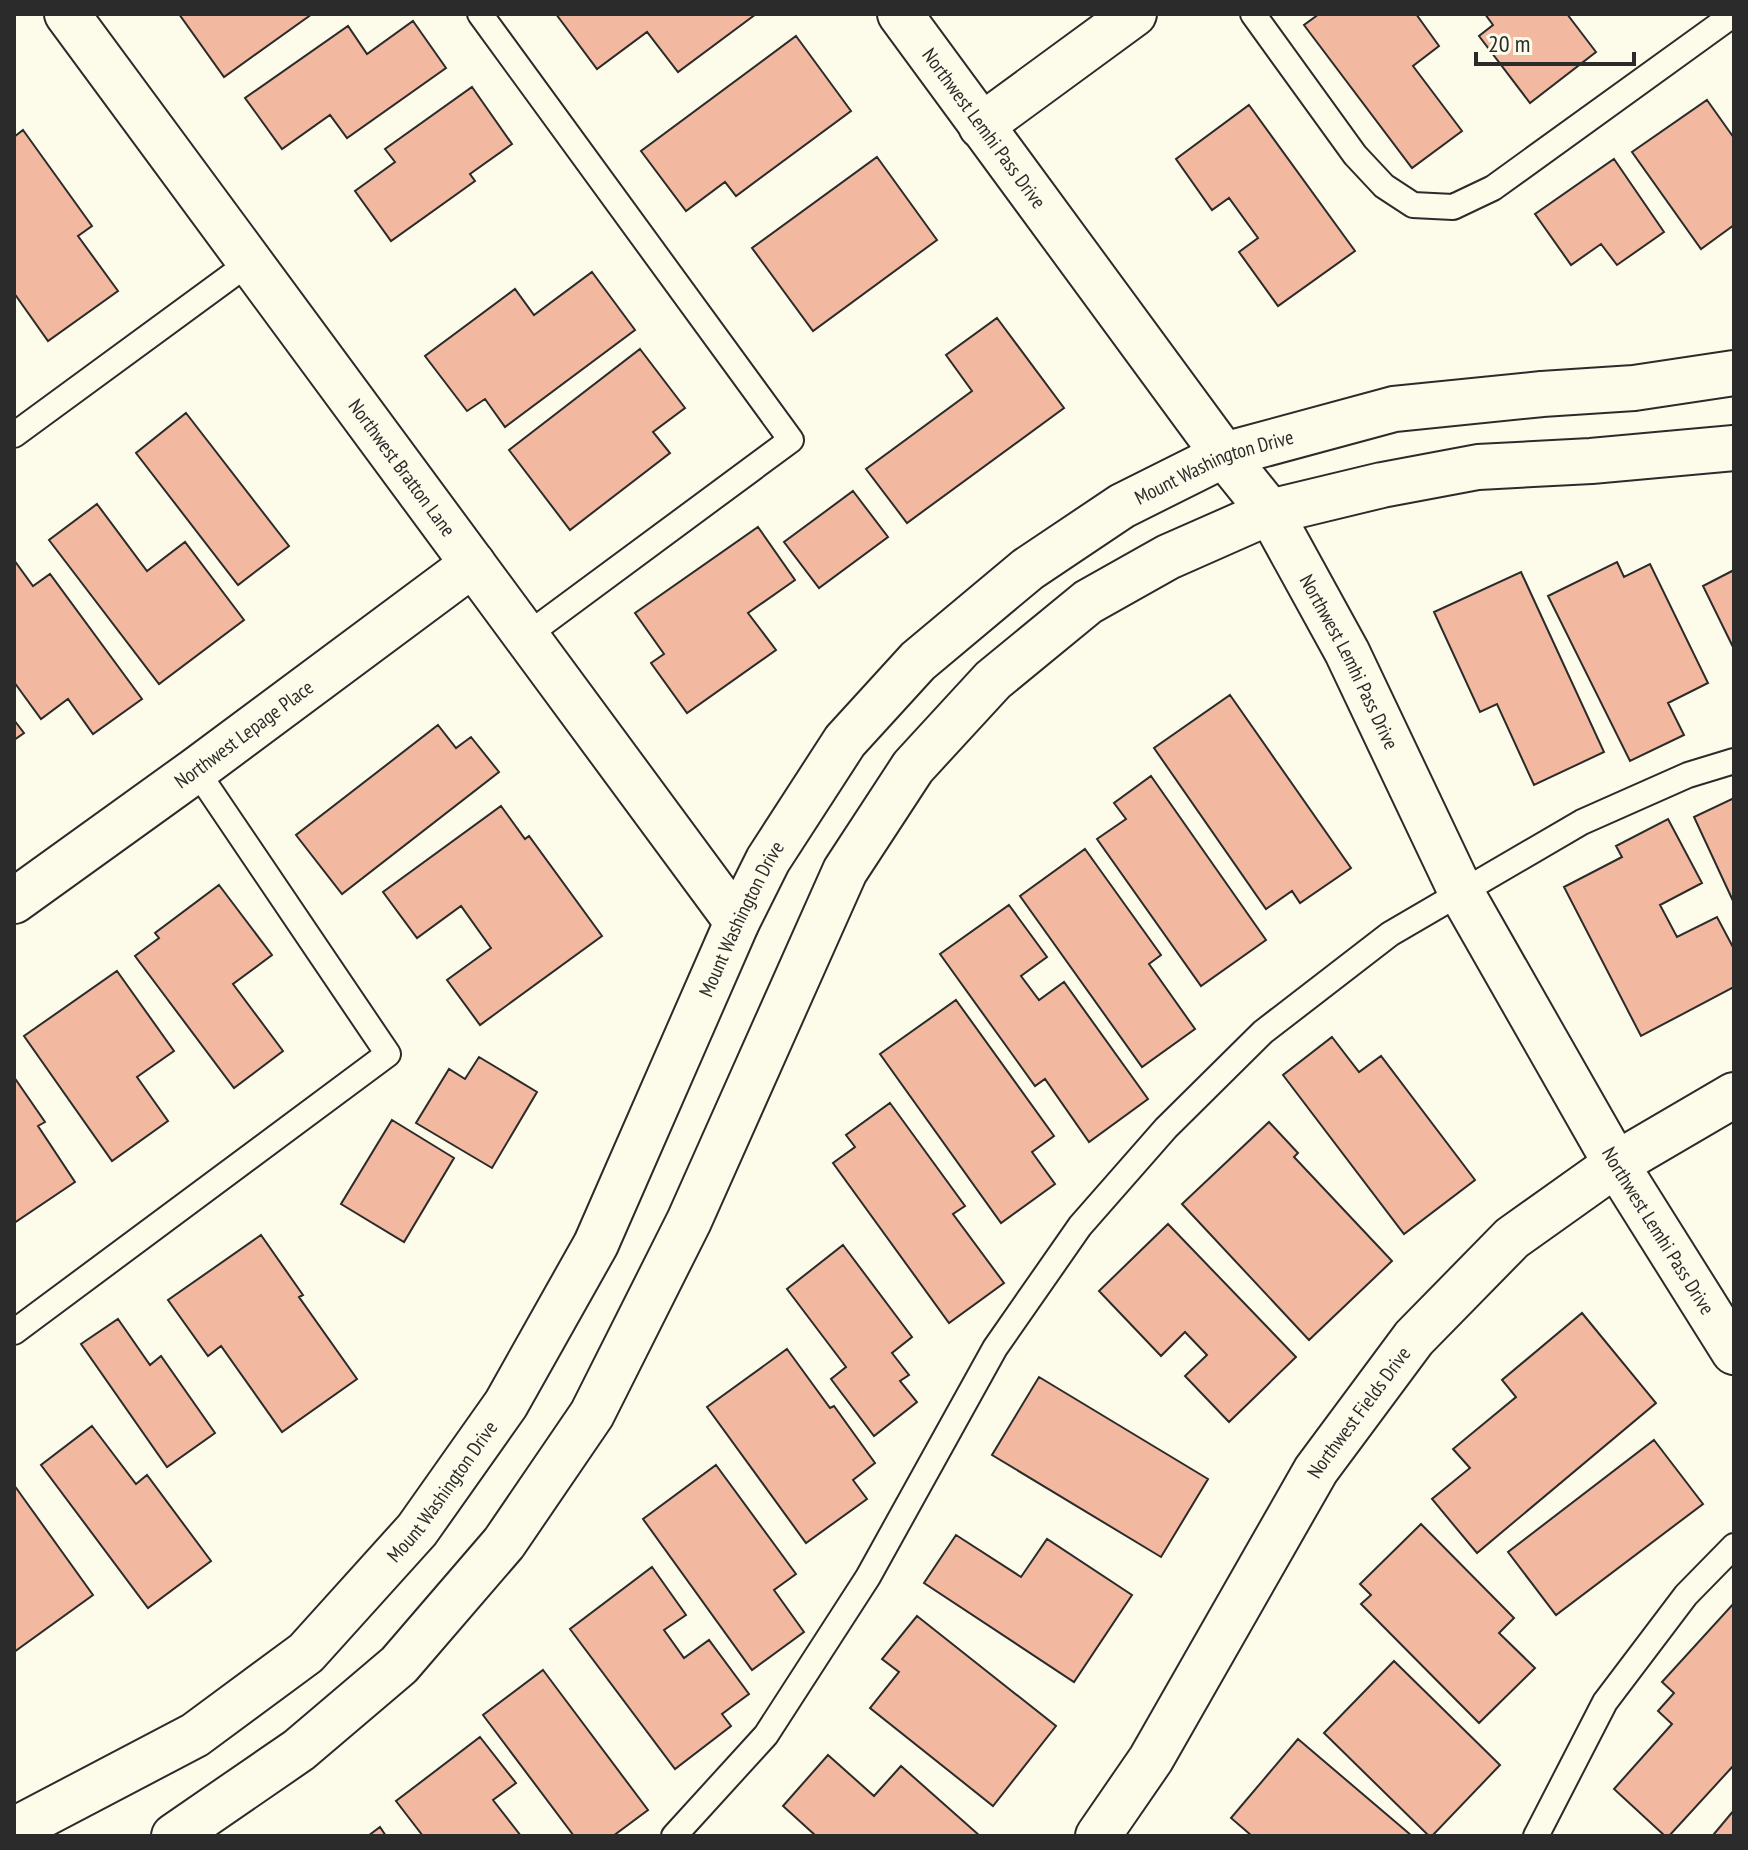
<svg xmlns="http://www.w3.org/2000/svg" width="1748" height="1850" viewBox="0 0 1748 1850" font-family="'PT Sans Narrow',sans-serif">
<rect width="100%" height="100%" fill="#fdfbea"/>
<!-- building -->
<path fill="#f2b8a0" stroke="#2b2b2b" stroke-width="2" d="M179,14H312L224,77Z
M556,14H756L678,72L647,32L597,69Z
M1319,14H1416L1439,46L1413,66L1462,131L1412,168L1304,25Z
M1485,14H1567L1596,52L1530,103L1479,36L1493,25Z
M413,21L446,68L347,138L330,115L282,149L245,98L348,26L367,54Z
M796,36L851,111L736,196L725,182L686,211L641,151Z
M472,87L512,144L470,174L475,181L391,241L355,191L395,162L385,149Z
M1707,100L1734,138V225L1701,249L1632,152Z
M1249,105L1355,251L1278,306L1239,252L1258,238L1229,198L1212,210L1176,159Z
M23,130L92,226L78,236L118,291L48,341L14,293V137Z
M877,157L937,240L813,331L752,248Z
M1614,159L1664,232L1617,265L1601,244L1571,265L1535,214Z
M592,272L635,330L505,427L485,399L467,411L425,356L515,289L534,315Z
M997,318L1064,408L907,523L866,469L972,391L946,355Z
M640,349L685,408L653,432L670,453L570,530L509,450Z
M186,413L289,546L238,585L136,453Z
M853,491L888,537L819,588L784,542Z
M97,504L147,571L185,542L244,620L159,684L49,540Z
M758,527L795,580L748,613L776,650L687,713L651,663L664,654L635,613Z
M14,560L33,586L50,574L142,699L93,734L68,699L41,719L14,682Z
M1617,562L1624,577L1650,564L1708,683L1668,703L1684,735L1630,761L1548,596Z
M1734,570V649L1703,586Z
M1521,572L1604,752L1534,785L1497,704L1480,712L1434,612Z
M1230,695L1351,868L1300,903L1292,891L1266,909L1154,748Z
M14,720L24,733L14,740Z
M438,725L456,748L471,737L499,772L342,894L296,835Z
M1151,776L1266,940L1201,986L1097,839L1126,819L1114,803Z
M1734,798V903L1694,817Z
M501,806L525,839L529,836L602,936L480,1025L447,980L491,948L461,906L417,938L383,892Z
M1668,819L1702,883L1660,905L1677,937L1717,917L1734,949V987L1641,1036L1564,887L1622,857L1616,846Z
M1085,849L1161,955L1149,964L1195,1029L1142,1067L1020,896Z
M219,885L272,955L233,984L283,1051L234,1088L135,956L159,938L155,933Z
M1009,905L1047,957L1021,976L1039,1000L1064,982L1148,1099L1089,1142L1045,1079L1035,1086L940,954Z
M117,971L174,1051L137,1077L168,1121L112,1161L24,1036Z
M956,1000L1054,1136L1032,1152L1055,1184L1001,1223L880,1054Z
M1332,1037L1359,1072L1381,1056L1475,1180L1404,1234L1283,1075Z
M479,1057L537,1092L492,1168L416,1123L449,1069L465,1079Z
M14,1077L45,1122L38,1126L75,1182L14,1223Z
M890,1103L965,1206L953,1214L1004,1283L949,1323L833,1163L855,1147L846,1135Z
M392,1120L454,1158L404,1242L341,1204Z
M1269,1122L1298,1153L1294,1157L1392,1261L1309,1340L1182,1204Z
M1168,1224L1296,1357L1229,1422L1185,1376L1207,1355L1185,1332L1161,1356L1099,1291Z
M261,1235L303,1295L299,1297L357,1379L282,1432L221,1346L208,1356L168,1300Z
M843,1245L912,1337L892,1353L909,1375L900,1381L917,1402L874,1436L831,1379L846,1367L787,1289Z
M1582,1313L1656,1403L1477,1553L1432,1499L1470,1468L1453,1449L1516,1397L1502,1380Z
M118,1319L150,1365L161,1356L215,1433L167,1467L81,1344Z
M787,1349L830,1408L834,1406L875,1463L853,1480L867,1499L806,1543L707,1407Z
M1039,1377L1208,1479L1161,1557L992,1455Z
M92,1426L136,1484L147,1475L211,1561L148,1608L41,1465Z
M1654,1440L1703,1504L1556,1615L1508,1552Z
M716,1465L796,1574L774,1590L804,1632L752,1670L643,1519Z
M14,1485L93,1595L14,1652Z
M1421,1524L1514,1618L1499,1633L1535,1668L1479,1723L1361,1604L1371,1595L1360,1584Z
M956,1535L1021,1577L1047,1539L1132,1595L1074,1682L924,1583Z
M652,1567L686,1615L664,1630L684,1658L709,1640L749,1694L722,1714L731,1726L675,1769L570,1629Z
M1734,1603V1765L1669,1836H1665L1614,1789L1672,1724L1658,1711L1674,1693L1662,1682Z
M917,1616L1056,1726L993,1806L870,1708L899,1672L882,1659Z
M1394,1661L1500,1765L1432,1836H1429L1324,1733Z
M543,1670L648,1810L613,1836H574L483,1715Z
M480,1737L516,1783L493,1800L521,1836H423L396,1801Z
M1298,1739L1412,1836H1252L1231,1818Z
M828,1755L874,1796L901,1766L980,1836H816L783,1806Z
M1734,1810V1836H1716L1714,1834Z
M380,1827L386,1836H368Z"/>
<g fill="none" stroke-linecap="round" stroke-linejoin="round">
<defs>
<path id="lane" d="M480,14L791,440L526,636
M1253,14L1355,155L1384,186L1413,205L1453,207L1493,188L1734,14
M14,435L250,262
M14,1332L388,1054L196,770
M674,1836L766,1735L868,1577L995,1348L1080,1226L1166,1128L1263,1032L1390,934L1582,822L1688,775L1734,761
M1536,1836L1605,1702L1686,1595L1734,1546"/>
<g id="street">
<path id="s1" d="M67,14L737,922"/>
<path id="s2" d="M900,14L1224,455L1270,512L1347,652L1461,892L1616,1164L1734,1352"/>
<path d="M981,126L1134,14"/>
<path id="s3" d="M14,901L196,770L473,564"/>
<path id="s4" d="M1098,1836L1151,1759L1316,1470L1414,1338L1512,1238L1616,1164L1734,1095"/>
</g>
<g id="secondary">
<path id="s5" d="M14,1830L195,1735L306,1653L417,1530L506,1404L596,1244L737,922L768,860L845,741L918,661L1028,569L1122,506L1224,455L1394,409L1542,394L1634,388L1734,373"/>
<path d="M174,1836L299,1750L399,1665L504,1543L592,1414L689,1221L845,871L913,767L993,680L1088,602L1168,557L1270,512L1382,485L1478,467L1591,461L1734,448"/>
</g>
</defs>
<!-- lane casing -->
<use href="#lane" stroke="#2b2b2b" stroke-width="28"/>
<!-- street casing -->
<use href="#street" stroke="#2b2b2b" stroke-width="48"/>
<!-- secondary casing -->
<use href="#secondary" stroke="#2b2b2b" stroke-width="48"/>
<!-- lane -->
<use href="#lane" stroke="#fdfbea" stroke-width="24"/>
<!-- street -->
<use href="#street" stroke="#fdfbea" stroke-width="44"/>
<!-- secondary -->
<use href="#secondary" stroke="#fdfbea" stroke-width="44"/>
</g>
<g text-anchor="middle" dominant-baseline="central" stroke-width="6" stroke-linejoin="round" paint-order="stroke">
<!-- street labels -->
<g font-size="20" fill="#2b2b2b" stroke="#fdfbea">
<text stroke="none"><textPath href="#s2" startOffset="142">Northwest Lemhi Pass Drive</textPath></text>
<text stroke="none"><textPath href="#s1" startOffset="564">Northwest Bratton Lane</textPath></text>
<text stroke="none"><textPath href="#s5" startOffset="1874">Mount Washington Drive</textPath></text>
<text stroke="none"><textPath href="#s2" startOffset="790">Northwest Lemhi Pass Drive</textPath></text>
<text stroke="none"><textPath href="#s3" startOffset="284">Northwest Lepage Place</textPath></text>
<text stroke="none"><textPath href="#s5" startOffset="1202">Mount Washington Drive</textPath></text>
<text stroke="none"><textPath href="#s2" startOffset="1438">Northwest Lemhi Pass Drive</textPath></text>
<text stroke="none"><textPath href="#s4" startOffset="498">Northwest Fields Drive</textPath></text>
<text stroke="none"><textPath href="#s5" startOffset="554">Mount Washington Drive</textPath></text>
</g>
</g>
<!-- border -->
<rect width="1748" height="1850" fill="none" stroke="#2b2b2b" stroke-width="32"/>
<!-- scale -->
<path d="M1476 52v12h158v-12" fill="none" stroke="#2b2b2b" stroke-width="4"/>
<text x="1488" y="52" font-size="24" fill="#2b2b2b" stroke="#fdfbea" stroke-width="6" paint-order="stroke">20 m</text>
</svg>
